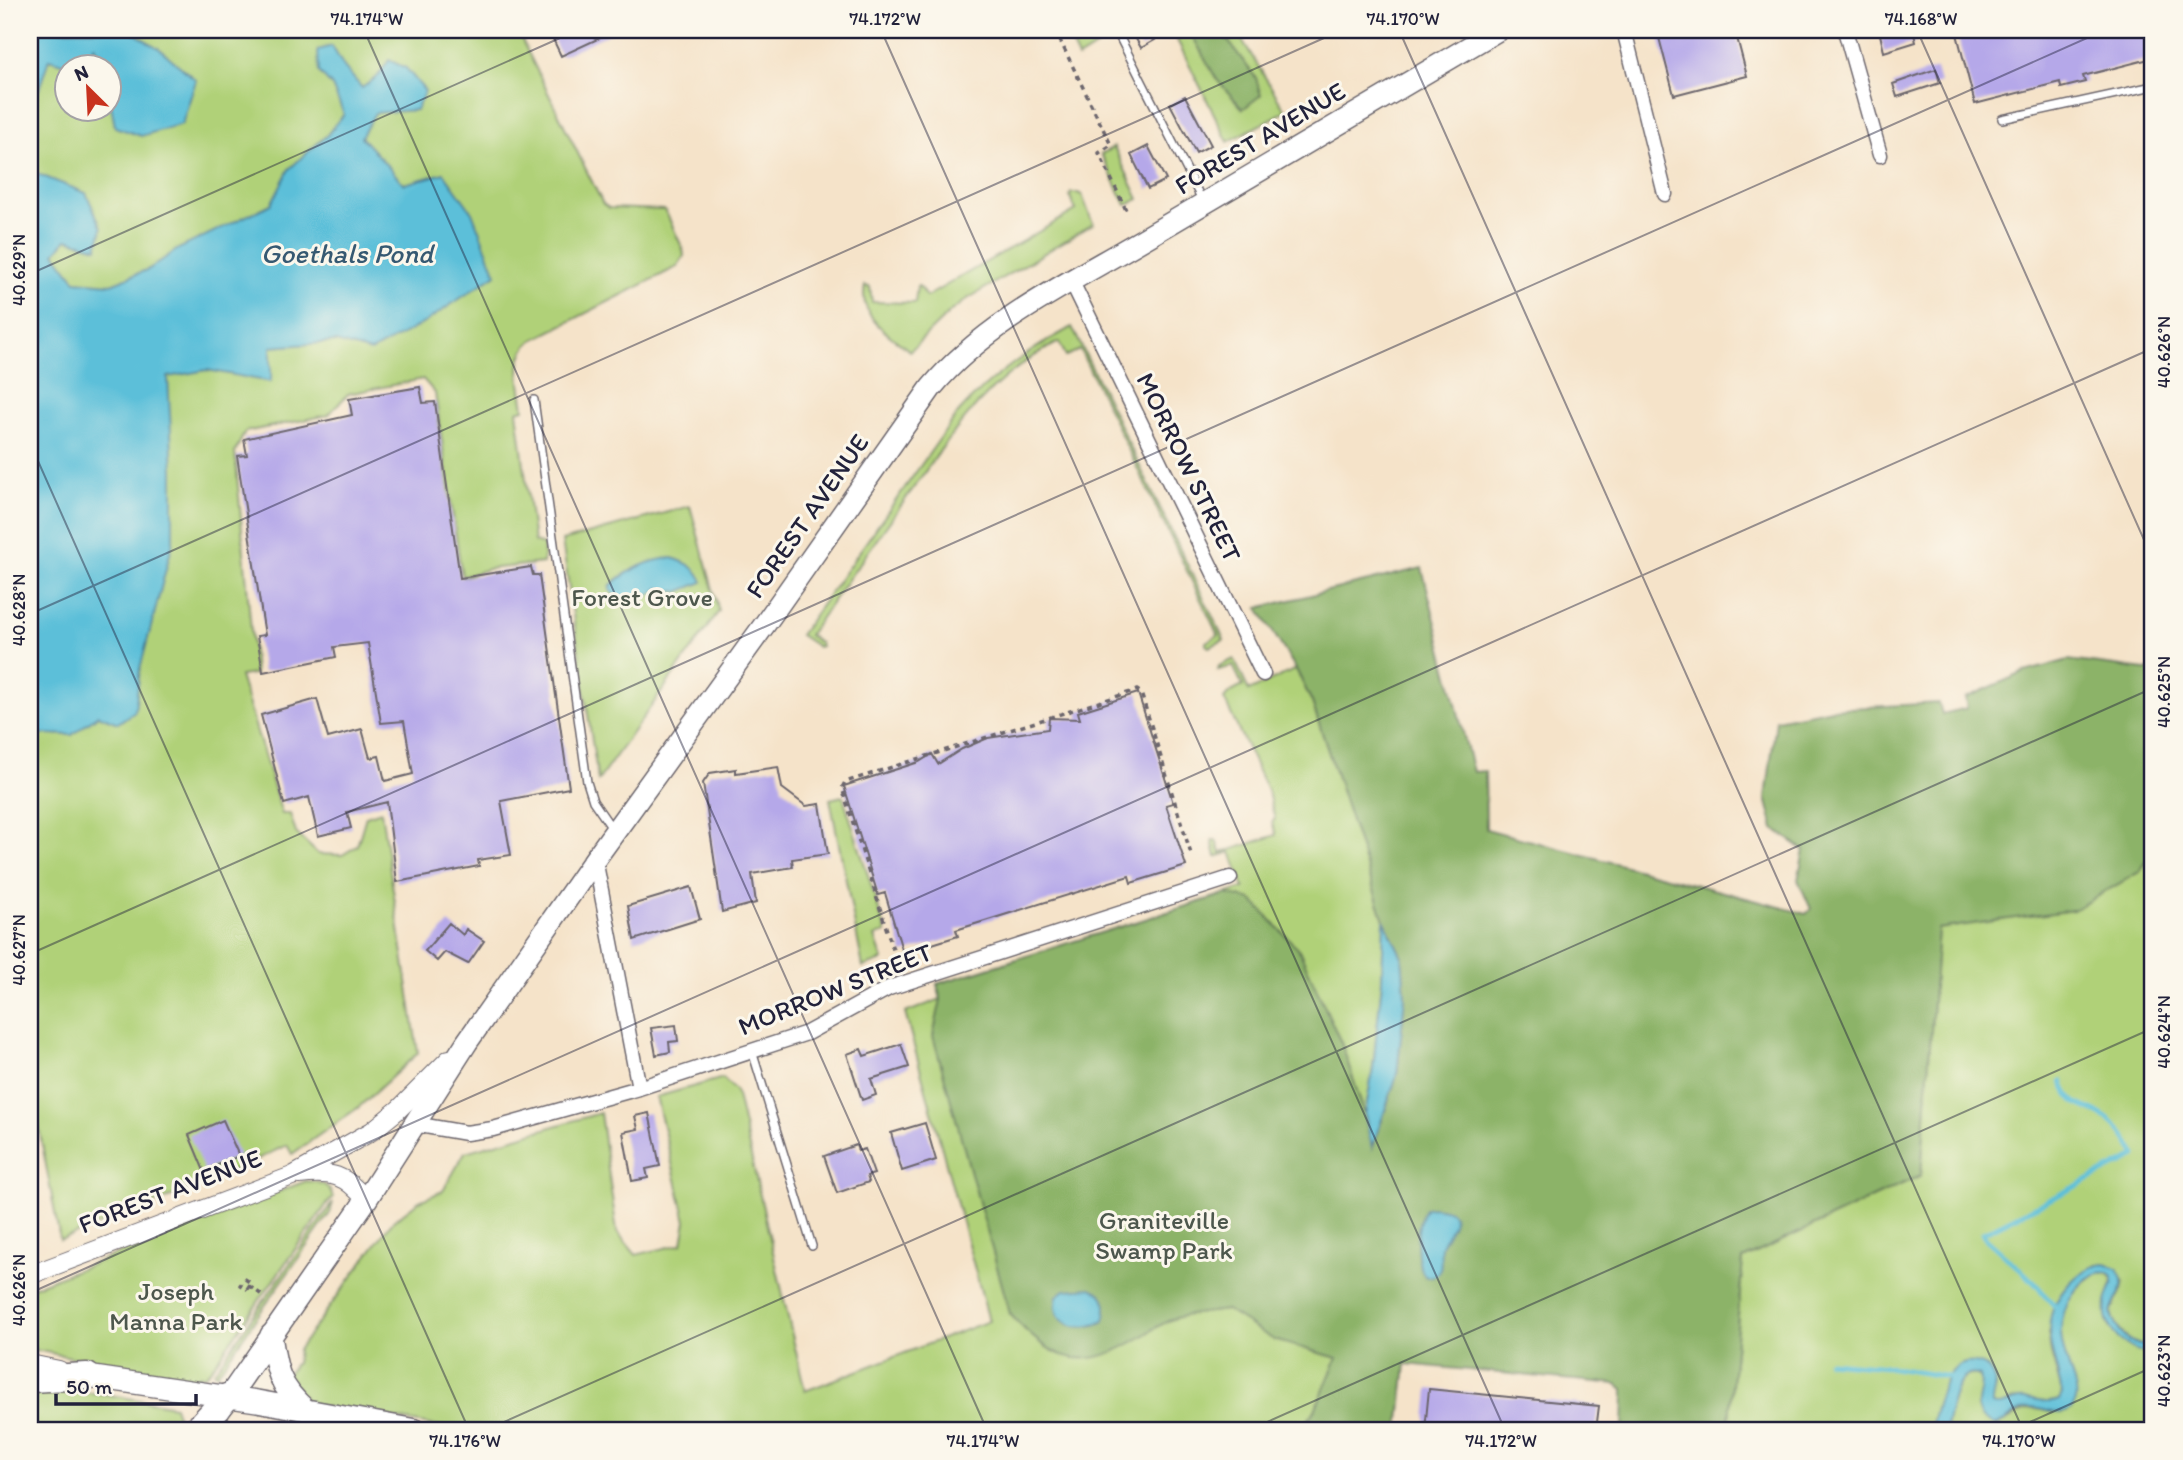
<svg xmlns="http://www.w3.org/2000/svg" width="2183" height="1460" viewBox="0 0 2183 1460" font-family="Itim,sans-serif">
<rect width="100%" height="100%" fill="#fbf7ec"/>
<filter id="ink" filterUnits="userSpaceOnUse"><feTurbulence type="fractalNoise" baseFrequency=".0143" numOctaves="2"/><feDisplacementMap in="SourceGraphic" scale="14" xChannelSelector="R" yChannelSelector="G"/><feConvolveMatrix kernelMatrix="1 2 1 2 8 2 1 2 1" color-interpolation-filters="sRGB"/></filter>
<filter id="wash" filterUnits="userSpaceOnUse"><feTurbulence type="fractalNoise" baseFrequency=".00686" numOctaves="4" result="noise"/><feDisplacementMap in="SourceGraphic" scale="28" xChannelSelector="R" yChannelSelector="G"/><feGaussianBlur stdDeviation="1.57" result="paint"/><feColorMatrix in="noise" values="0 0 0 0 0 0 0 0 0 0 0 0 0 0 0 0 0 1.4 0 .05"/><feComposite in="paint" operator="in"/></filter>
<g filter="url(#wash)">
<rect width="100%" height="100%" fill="#f5e3c9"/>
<!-- green -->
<path fill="#b0d178" stroke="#697a5a" stroke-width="2" fill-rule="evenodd" d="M30,30H517L603,204L609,208L665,210L683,249L684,256L677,267L533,340C511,358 521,384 524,409L517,411L534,542L544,545L543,563L488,569L462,577L435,393L423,379L348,394L328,415L245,432L235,452L255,674L240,676L282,814H290L296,833L318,854L342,855L357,846L366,816L381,811L418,1053L359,1107L292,1154L287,1145L207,1183L60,1240L30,1080ZM66,66H108V108H66Z
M1060,30H1090L1097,46L1078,58L1066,33L1062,35Z
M1172,30H1236L1286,111L1228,142Z
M1114,147L1139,199L1126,205L1101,154Z
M1071,193H1078L1082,195L1093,224L969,298L951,311L910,351C889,335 858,317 865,286L870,287L872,302L915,303L917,286H919L926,297L1076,210L1070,197Z
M1072,327L1224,640L1209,647L1206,645V642L1218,635L1080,350L1066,356L1059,342C987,377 950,437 905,500C873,545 841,589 809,635L820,643L821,646L818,647L800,635L958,413C991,376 1029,350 1072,327Z
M690,506L719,611L598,781L562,541Z
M1234,659L1249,691L1296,669L1312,702L1384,920L1382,981L1373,1068L1365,1115L1342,1045L1299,950L1262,911L1399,1430H460L314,1405L305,1400L287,1374L296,1363L298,1350L392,1222L419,1201L443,1191L465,1152L600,1113L617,1232L636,1255L682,1244L686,1221L656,1097L723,1078L736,1091L805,1391L989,1321L905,1013L941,999L937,984L1244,888L1231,852L1216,857L1212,840H1216L1221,853L1276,835L1272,822L1275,819L1268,792L1224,699L1229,693L1243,686L1233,666L1218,670L1219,666Z
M843,796L886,932L875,937L883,960L863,967L830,799Z
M2153,852V1343C2135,1352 2114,1329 2111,1312L2122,1290L2124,1281L2097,1265L2082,1272L2048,1333L2051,1353L2061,1389L2062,1394L2059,1400C2044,1407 2029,1395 2013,1400C2004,1403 2004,1409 1992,1405L1991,1400L1995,1387L1989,1370L1948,1376L1931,1430H1728L1743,1259L1921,1175L1938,928L2073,910L2139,872Z
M306,1181C320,1182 329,1183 333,1198L327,1204L211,1369L205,1375H199L197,1382L30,1349V1288Z
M333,1202L330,1213L217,1374L214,1372Z
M2101,1272C2122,1276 2107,1290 2106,1304C2105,1311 2108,1320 2109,1327L2143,1353L2153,1351V1430H1945C1950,1414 1955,1365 1980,1376L1982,1383L1977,1408L1996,1425C2024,1416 2017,1402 2053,1413L2075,1388C2071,1374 2063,1359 2061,1345C2055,1316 2074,1281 2101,1272Z
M30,1388L104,1394L174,1406L178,1418L169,1430H30Z"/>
<!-- forest -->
<path fill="#8cb368" stroke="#576a52" stroke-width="2" d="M1189,30H1220L1256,78L1261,95L1243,109L1217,80Z
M1422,568L1473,772L1485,771L1486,829L1806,914L1811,909L1798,880L1804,850L1774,829L1766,798L1776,720L1832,709L1939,703L1942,714L1967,708L1965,698L2025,672L2068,660L2153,671V852L2139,872L2073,910L1938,929L1921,1175L1743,1259L1728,1430H1623L1624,1390L1617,1384L1406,1364L1399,1430H1301L1315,1410L1337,1358L1274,1340L1226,1310C1209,1313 1189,1313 1173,1319C1159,1324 1145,1336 1131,1343C1078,1374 1047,1356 1010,1314L933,1036L941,999L937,984L1226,894L1252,900L1299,950L1342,1045L1365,1115L1373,1147L1397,1075L1405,996L1402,957L1384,920L1312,702L1296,669L1258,608Z"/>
<!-- water -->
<path fill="#5bbfd9" stroke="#3e708a" stroke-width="2" d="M30,30H129L160,49L196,80L182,124L141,136L115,127L109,94V65L94,46L85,66H71L49,59L30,116Z
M332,46L344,67L362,88L378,76L389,60L406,68L425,91L416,110L375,113L361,137L404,184L444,173L472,212L496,274L424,323L371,352L336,342L271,347V382L207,370L168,377L173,470V542L140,669L135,711L118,723L98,715L72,735L38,734L30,746V171L86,193L102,228L97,248L67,239L55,253L76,281L111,284L149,269L178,249L271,204L289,169L327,135L344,114L332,86L319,72L318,50Z
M672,558C686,562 698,568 703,582L678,592L659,588C646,597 640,604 623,604L610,590L611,585C628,570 650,559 672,558Z
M1384,920L1402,957L1405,996L1397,1075L1372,1148L1365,1115L1373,1068L1382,981Z
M1434,1207C1437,1208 1448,1209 1450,1211C1462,1221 1442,1238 1441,1247C1439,1260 1447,1277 1426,1277C1414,1264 1415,1221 1426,1208Z
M2105,1264L2117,1268C2129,1287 2118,1293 2111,1312C2113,1330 2135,1352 2153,1343V1351C2141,1354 2134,1350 2124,1343C2107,1331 2101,1312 2109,1292C2111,1287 2115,1283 2112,1277C2110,1272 2103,1272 2099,1273C2089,1275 2080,1284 2074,1292C2052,1327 2062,1346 2074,1382C2076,1388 2078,1397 2075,1403C2067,1423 2041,1406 2027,1408C2011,1411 2002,1433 1985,1420C1969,1408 1985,1392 1980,1376C1955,1364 1950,1414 1945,1430H1931C1936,1407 1945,1353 1979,1364C1986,1366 1992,1371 1994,1379C1997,1388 1991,1396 1992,1405C2005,1409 2007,1400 2019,1399C2033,1397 2045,1406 2059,1400L2062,1394L2061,1389C2053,1348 2036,1322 2068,1285C2078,1274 2090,1265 2105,1264Z
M1091,1288C1107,1294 1108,1306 1104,1321C1082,1333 1050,1327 1057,1296L1065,1290Z"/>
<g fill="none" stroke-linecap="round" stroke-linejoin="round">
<!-- stream -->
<path stroke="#5bbfd9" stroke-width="5" d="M2058,1310L2032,1280L1986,1239L1983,1233L2136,1156C2128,1141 2121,1129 2108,1119C2087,1104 2071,1110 2062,1081
M1828,1362L1888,1367L1954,1378"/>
</g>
<g id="blocks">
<!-- building -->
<path fill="#b5a8e9" d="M566,30H617L561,56L552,37Z
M1131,30H1149L1155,40L1141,48Z
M1657,30H1735L1747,76L1674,95Z
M1879,30H1913L1916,42L1884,52Z
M1956,30H2153V58L2083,76L2085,82L2061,88L2060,82L1975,104Z
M1936,69L1940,83L1897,97L1893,84Z
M1185,96L1211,145L1196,153L1170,104Z
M1148,146L1166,180L1148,189L1131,155Z
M420,387L423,403L435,402L460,578L531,567L533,575H539L569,788L501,801L511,855L478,860L479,866L397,882L387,802L347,812L351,828L318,836L309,797L284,804L261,715L317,699L328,738L362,729L370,758L379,756L385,781L413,774L404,721L381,723L368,643L334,647L336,657L263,672L257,636L265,635L237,456L247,455L244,439L352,415L349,399Z
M1138,693L1173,803L1166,805L1186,866L1131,883L1129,876L956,930L958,936L903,953L885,893L878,895L844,786L919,762L932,754L938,764L962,749L988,738L1048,729L1049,718L1080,719L1078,712Z
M778,767L782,788L806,806L820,804L828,854L792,859L793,867L752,874L756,903L722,912L703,783L710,773L736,769V773Z
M691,887L700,919L634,940L628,906Z
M449,923L463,935L466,929L484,941L468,964L445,952L437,961L425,951Z
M676,1025L678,1041L669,1042L670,1052L656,1055L651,1028Z
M901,1044L909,1067L871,1079L876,1095L862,1100L847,1054L861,1049L864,1056Z
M649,1113L660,1166L646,1169L648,1178L632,1181L623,1132L638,1129L635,1116Z
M223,1120L239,1156L204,1171L189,1135Z
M925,1123L936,1160L902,1171L891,1133Z
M856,1145L858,1151L865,1149L874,1174L867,1176L869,1182L837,1193L824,1156Z
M1429,1389L1599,1406L1596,1430H1425Z"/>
</g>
</g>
<g filter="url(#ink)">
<use href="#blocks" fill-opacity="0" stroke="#6c666d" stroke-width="2"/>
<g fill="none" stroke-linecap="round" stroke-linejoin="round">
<defs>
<path id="service" d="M1116,30L1202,200
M2002,119L2153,86
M534,400L587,782L593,801L613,830
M752,1051L812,1246"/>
<path id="minor" d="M1624,30L1665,194
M1845,30L1880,155
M1071,280L1263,674
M595,859L639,1088
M414,1124L466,1133L493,1129L639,1088L807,1033L889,988L1230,878"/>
<path id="tertiary" d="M299,1175C331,1171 345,1174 366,1200
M30,1275L292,1176L372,1131L399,1109L449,1059
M30,1364L59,1370"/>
<path id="secondary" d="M271,1335C276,1370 279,1387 307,1411
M87,1376L257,1401L416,1430
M219,1411L366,1200L467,1042L595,859L765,624L931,388C987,321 1073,281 1147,237C1264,168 1381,99 1498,30"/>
<path id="motorway" d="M30,1379L87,1376
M197,1430L227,1397"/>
</defs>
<!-- service casing -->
<use href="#service" stroke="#6c666d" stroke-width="10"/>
<!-- minor casing -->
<use href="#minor" stroke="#6c666d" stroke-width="17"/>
<!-- tertiary casing -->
<use href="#tertiary" stroke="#6c666d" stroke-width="20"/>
<!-- secondary casing -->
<use href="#secondary" stroke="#6c666d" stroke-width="24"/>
<!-- motorway casing -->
<use href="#motorway" stroke="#6c666d" stroke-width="29"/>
<!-- path -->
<path stroke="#6c666d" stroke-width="3.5" stroke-dasharray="5 5" stroke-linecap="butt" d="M1055,30L1111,145L1099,153L1126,210
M896,959L842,788L845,782L1137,690L1141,693L1191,854
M245,1279L251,1283L247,1289L240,1285Z
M249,1286L265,1297"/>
<!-- service -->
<use href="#service" stroke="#fff" stroke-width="7"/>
<!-- minor -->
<use href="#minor" stroke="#fff" stroke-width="14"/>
<!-- tertiary -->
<use href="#tertiary" stroke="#fff" stroke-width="18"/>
<!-- secondary -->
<use href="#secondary" stroke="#fff" stroke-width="21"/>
<!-- motorway -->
<use href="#motorway" stroke="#fff" stroke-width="26"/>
</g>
</g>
<!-- ticks -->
<path fill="none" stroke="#22223b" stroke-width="2" stroke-opacity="0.45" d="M364,30L987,1430M881,30L1505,1430M1399,30L2023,1430M1917,30L2153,560M30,274L578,30M30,443L469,1430M30,614L1342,30M30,954L2105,30M30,1293L2153,348M486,1430L2153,688M1249,1430L2153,1028M2012,1430L2153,1367"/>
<g text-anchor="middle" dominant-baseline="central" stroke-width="6" stroke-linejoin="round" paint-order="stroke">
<!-- street labels -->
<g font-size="26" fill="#22223b" stroke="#fbf7ec">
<text transform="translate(1260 138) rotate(-31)">FOREST AVENUE</text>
<text transform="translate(1189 467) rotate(64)">MORROW STREET</text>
<text transform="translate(807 516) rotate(-55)">FOREST AVENUE</text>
<text transform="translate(835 989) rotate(-22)">MORROW STREET</text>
<text transform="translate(170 1191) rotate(-21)">FOREST AVENUE</text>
</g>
<!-- park labels -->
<g font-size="26" fill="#4d574d" stroke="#fbf7ec">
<text x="642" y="597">Forest Grove</text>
<text x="1164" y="1220">Graniteville<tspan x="1164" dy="30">Swamp Park</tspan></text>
<text x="176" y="1291">Joseph<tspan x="176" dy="30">Manna Park</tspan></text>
</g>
<!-- water labels -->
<g font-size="28" font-style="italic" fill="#365972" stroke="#fbf7ec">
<text x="347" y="253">Goethals Pond</text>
</g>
</g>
<!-- margin -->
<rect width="2183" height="1460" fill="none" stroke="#fbf7ec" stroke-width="77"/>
<!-- north arrow -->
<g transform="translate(88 88) rotate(336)"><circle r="33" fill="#fbf7ec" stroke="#a4a2a5" stroke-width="2"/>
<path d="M0-5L12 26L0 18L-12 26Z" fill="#c8321e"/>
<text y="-10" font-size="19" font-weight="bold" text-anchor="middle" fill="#22223b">N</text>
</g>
<!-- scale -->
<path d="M56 1394v10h140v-10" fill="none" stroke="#22223b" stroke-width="3.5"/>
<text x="66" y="1394" font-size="21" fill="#22223b" stroke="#fbf7ec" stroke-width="5" paint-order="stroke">50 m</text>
<rect x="38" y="38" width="2106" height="1384" fill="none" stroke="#22223b" stroke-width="2.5"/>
<g font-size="18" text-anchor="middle" fill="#22223b">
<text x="367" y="25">74.174°W</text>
<text x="885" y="25">74.172°W</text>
<text x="1403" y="25">74.170°W</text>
<text x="1921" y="25">74.168°W</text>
<text transform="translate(19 270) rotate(-90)" y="6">40.629°N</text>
<text transform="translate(2164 352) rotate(-90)" y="6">40.626°N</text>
<text transform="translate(19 610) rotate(-90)" y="6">40.628°N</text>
<text transform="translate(2164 692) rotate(-90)" y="6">40.625°N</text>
<text transform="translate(19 950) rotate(-90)" y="6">40.627°N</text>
<text transform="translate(2164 1032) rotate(-90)" y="6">40.624°N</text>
<text transform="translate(19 1290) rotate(-90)" y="6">40.626°N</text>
<text transform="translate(2164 1371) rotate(-90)" y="6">40.623°N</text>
<text x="465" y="1447">74.176°W</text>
<text x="983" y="1447">74.174°W</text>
<text x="1501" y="1447">74.172°W</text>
<text x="2019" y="1447">74.170°W</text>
</g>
</svg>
